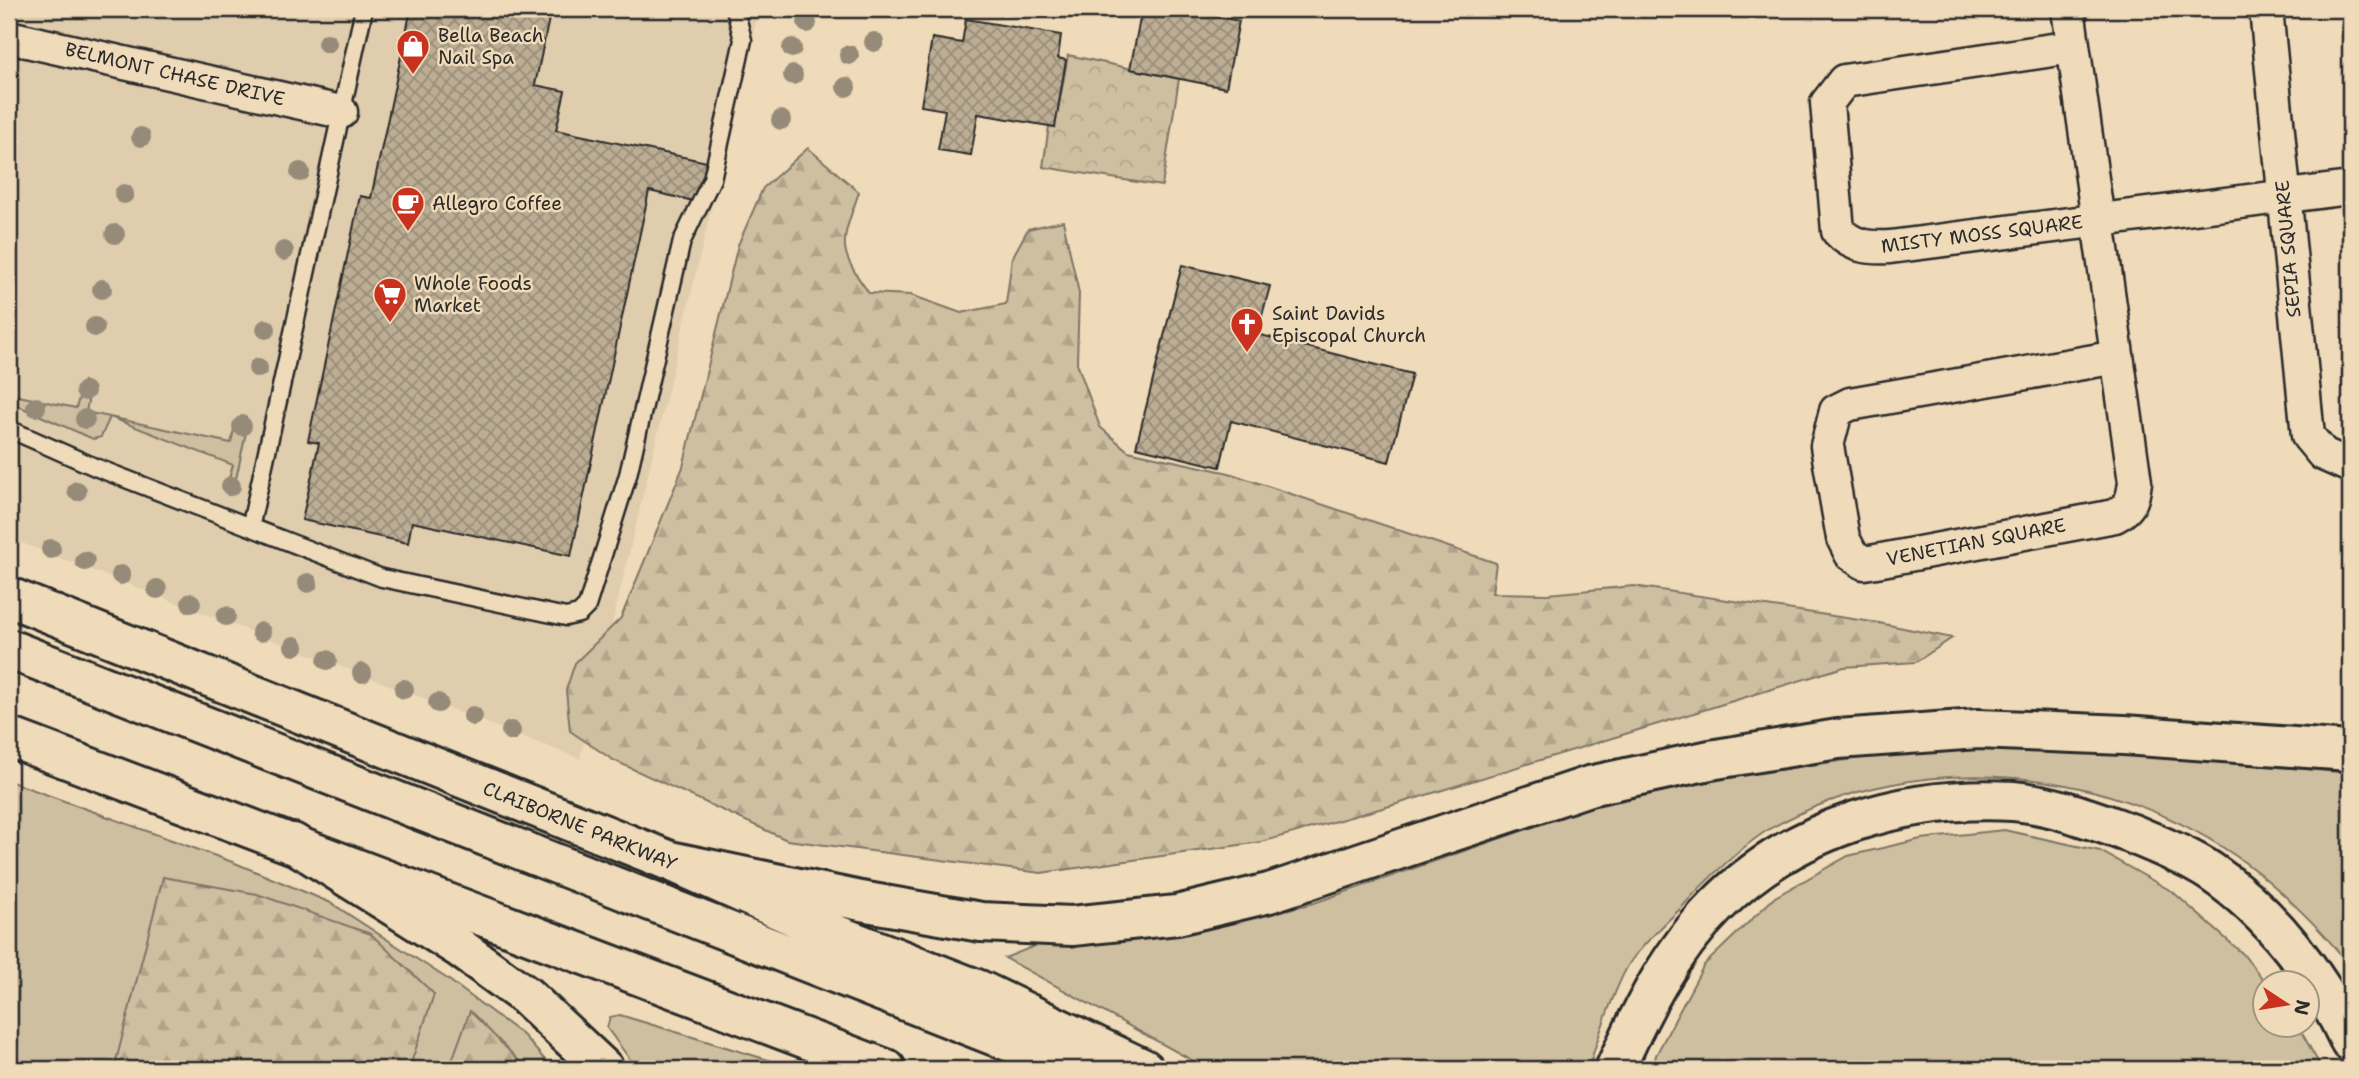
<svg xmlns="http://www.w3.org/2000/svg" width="2359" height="1078" viewBox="0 0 2359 1078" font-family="'Shantell Sans',sans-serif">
<defs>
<pattern id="forest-firs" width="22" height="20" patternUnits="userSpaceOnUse" patternTransform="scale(1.75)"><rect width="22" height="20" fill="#cfbfa1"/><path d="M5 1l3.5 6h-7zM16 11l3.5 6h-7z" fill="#b2a48b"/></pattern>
<pattern id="park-crowns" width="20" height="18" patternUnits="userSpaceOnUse" patternTransform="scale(1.75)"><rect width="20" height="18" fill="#cfbfa1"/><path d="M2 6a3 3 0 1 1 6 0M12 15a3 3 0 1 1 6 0" fill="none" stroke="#b2a48b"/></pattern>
<pattern id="building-cross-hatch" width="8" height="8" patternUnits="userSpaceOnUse" patternTransform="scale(1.75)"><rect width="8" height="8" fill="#bcad94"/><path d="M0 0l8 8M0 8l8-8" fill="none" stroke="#998d79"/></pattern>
</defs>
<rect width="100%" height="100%" fill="#efdbb9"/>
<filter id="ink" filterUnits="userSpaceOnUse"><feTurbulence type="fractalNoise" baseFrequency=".0143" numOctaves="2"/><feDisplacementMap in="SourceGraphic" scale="14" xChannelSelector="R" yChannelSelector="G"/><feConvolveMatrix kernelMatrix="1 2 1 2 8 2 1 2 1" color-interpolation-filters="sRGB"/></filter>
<g filter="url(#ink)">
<!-- built -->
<path fill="#e0cdae" d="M9,9H759L580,759L9,538Z"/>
<!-- grass -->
<path fill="#cfbfa1" stroke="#7d7566" stroke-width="2" d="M84,381L91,385L86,412L231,443L236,420L242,416L246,417L248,423L233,493L228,495L226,488L233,465L110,417L101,437L93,439L9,402V394L76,408Z
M2033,746L2350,773V970C2336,941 2274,884 2247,864C2115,766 1919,745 1773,827C1747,841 1702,884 1682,907C1665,924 1645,942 1631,961C1618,979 1594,1047 1589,1069H1208L1005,958L1047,941L1190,933L1314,903L1597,805L1742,775L1874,756Z
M9,781L235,863L331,903L449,980L524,1036L553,1069H9Z
M2004,830L2100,851L2173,892L2242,953L2266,983L2264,1026H2298L2322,1069H1653L1656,1055L1704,965L1775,897L1848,856L1921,839Z
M620,1015L798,1069H637L607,1028L610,1017Z"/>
<!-- forest -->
<path fill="url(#forest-firs)" stroke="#7d7566" stroke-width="2" d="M808,148L859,192C842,242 835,247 869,293L911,295L961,313L1006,304L1012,258L1028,229L1063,221L1079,293L1077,363L1100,427L1128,451L1229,473L1496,563L1492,593L1547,594L1634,586L1879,623L1952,638L1916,662L1844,667L1397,804L1261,842L1041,873L787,840L613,760L570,731L566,690L575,663L621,618L683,467L738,245L763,188Z
M163,877L257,894L371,934L434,994L409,1069H114Z
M470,1011L527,1069H449Z"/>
<!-- park -->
<path fill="url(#park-crowns)" stroke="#7d7566" stroke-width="2" d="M1068,55L1179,79L1162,186L1043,167L1049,126L1055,127Z"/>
<!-- building -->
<path fill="url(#building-cross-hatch)" stroke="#2b2b2b" stroke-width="2" d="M411,9H551L535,85L565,91L556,130L707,162L698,202L649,191L571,556L412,522L408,543L302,520L319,443L308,441L360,196L371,198Z
M1142,9H1180L1239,21L1226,88L1130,69Z
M966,19L1061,35L1058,58L1066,60L1055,127L978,114L971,155L938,150L945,110L921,106L932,38L962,43Z
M1182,265L1270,286L1257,334L1412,374L1389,462L1231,421L1220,467L1136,447Z"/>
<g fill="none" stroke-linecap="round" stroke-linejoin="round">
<defs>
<path id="lane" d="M9,429L95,467L382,578L566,617L579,614L587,606L628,475L682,241L712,179L743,40L735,9
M251,524L364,9"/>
<path id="street" d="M2068,9L2135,482C2133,500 2130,508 2115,516L1882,560L1864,563L1851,554L1843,538L1827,446L1836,411L1850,404L2117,357
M2266,9L2308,436L2323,454L2350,466
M9,37L341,112
M2073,47L1844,81L1827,103L1838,231C1853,247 1869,248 1890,247L2350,188"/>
<path id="secondary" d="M9,597L670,861L832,933L979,990L1144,1069
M9,649L1079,1069
M9,737L886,1069"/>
<path id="highway" d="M293,843L460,948L526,996L604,1069
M670,861L861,901L981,922L1072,926L1177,915L1269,893L1589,786L1710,760L1838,739L1978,729L2124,735L2350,751
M1615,1069C1642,1009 1670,952 1717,905C1794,827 1907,795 2013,801C2052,804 2093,820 2130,833C2156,844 2187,856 2211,872C2270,912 2320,976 2350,1041"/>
</defs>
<!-- lane casing -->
<use href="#lane" stroke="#2b2b2b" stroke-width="21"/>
<!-- street casing -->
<use href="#street" stroke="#2b2b2b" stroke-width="37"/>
<!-- secondary casing -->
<use href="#secondary" stroke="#2b2b2b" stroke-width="44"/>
<!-- highway casing -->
<use href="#highway" stroke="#2b2b2b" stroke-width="44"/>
<!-- lane -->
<use href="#lane" stroke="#efdbb9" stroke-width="16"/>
<!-- street -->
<use href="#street" stroke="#efdbb9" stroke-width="32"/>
<!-- secondary -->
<use href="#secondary" stroke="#efdbb9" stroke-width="38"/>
<!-- highway -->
<use href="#highway" stroke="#efdbb9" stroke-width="38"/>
</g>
<!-- trees -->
<g fill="#958b78">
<circle cx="807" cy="23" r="10"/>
<circle cx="874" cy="42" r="10"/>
<circle cx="327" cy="43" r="10"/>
<circle cx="792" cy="48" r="10"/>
<circle cx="849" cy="55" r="10"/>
<circle cx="793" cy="75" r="10"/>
<circle cx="846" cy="87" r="10"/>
<circle cx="781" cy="120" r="10"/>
<circle cx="141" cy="137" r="10"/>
<circle cx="300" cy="172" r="10"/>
<circle cx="124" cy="194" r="10"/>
<circle cx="115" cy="234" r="10"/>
<circle cx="284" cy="251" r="10"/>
<circle cx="102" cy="289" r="10"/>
<circle cx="95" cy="327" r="10"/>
<circle cx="266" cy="329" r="10"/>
<circle cx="258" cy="368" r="10"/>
<circle cx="85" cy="391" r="10"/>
<circle cx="36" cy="407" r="10"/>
<circle cx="85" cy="419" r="10"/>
<circle cx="242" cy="426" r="10"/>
<circle cx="231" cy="486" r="10"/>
<circle cx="77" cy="491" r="10"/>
<circle cx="51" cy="549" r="10"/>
<circle cx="85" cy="561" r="10"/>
<circle cx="121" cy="575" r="10"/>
<circle cx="308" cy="583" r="10"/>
<circle cx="157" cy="589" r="10"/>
<circle cx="191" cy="603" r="10"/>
<circle cx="226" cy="616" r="10"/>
<circle cx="261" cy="632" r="10"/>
<circle cx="294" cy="646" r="10"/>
<circle cx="327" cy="660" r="10"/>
<circle cx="362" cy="673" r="10"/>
<circle cx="404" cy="689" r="10"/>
<circle cx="438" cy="703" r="10"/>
<circle cx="473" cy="716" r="10"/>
<circle cx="511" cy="731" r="10"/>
</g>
</g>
<!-- icons -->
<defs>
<symbol id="shop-pin" viewBox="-11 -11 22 30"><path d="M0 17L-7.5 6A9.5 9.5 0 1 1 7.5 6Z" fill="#c8321e" stroke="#efdbb9"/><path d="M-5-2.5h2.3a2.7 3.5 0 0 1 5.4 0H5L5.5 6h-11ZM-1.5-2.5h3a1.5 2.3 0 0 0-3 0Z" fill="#fff"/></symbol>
<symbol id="cafe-pin" viewBox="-11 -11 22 30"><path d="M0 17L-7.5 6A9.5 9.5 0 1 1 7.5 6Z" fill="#c8321e" stroke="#efdbb9"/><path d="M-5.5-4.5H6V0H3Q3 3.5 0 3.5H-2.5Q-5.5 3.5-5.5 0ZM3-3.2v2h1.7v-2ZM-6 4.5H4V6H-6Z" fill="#fff"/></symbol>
<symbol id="supermarket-pin" viewBox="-11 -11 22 30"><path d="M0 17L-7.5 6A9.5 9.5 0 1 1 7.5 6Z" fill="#c8321e" stroke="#efdbb9"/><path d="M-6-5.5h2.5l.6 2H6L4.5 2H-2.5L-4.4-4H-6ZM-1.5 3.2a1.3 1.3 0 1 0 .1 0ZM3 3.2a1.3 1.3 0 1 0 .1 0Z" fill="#fff"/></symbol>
<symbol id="church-pin" viewBox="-11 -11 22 30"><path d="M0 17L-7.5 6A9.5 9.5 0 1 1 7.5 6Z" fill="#c8321e" stroke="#efdbb9"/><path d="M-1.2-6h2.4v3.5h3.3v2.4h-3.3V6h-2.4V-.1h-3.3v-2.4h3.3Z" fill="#fff"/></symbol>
</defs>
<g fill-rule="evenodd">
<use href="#shop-pin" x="394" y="27" width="38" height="52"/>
<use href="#cafe-pin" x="389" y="184" width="38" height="52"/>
<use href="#supermarket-pin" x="371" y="275" width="38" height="52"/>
<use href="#church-pin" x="1228" y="305" width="38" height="52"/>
</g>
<g text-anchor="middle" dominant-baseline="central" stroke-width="5" stroke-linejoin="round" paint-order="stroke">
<!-- poi labels -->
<g font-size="19" fill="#2b2b2b" stroke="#efdbb9" text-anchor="start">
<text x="438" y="35">Bella Beach<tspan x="438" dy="22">Nail Spa</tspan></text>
<text x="432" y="203">Allegro Coffee</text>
<text x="414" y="283">Whole Foods<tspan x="414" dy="22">Market</tspan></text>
<text x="1272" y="313">Saint Davids<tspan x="1272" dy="22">Episcopal Church</tspan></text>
</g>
<!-- street labels -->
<g font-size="19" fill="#2b2b2b" stroke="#efdbb9">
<text transform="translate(175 74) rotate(13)">BELMONT CHASE DRIVE</text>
<text transform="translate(1982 234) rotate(-7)">MISTY MOSS SQUARE</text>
<text transform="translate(2288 249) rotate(-95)">SEPIA SQUARE</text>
<text transform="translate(1976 542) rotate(-11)">VENETIAN SQUARE</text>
<text transform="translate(580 826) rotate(22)">CLAIBORNE PARKWAY</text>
</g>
</g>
<!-- margin -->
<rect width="2359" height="1078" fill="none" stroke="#efdbb9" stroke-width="35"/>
<rect x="18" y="18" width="2324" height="1043" fill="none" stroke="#2b2b2b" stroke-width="2.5" filter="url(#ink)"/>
<!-- north arrow -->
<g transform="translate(2286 1004) rotate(102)"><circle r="33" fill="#efdbb9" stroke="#a19580" stroke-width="2"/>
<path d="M0-5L12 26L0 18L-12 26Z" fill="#c8321e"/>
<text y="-10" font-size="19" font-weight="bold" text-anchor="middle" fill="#2b2b2b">N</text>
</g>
</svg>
